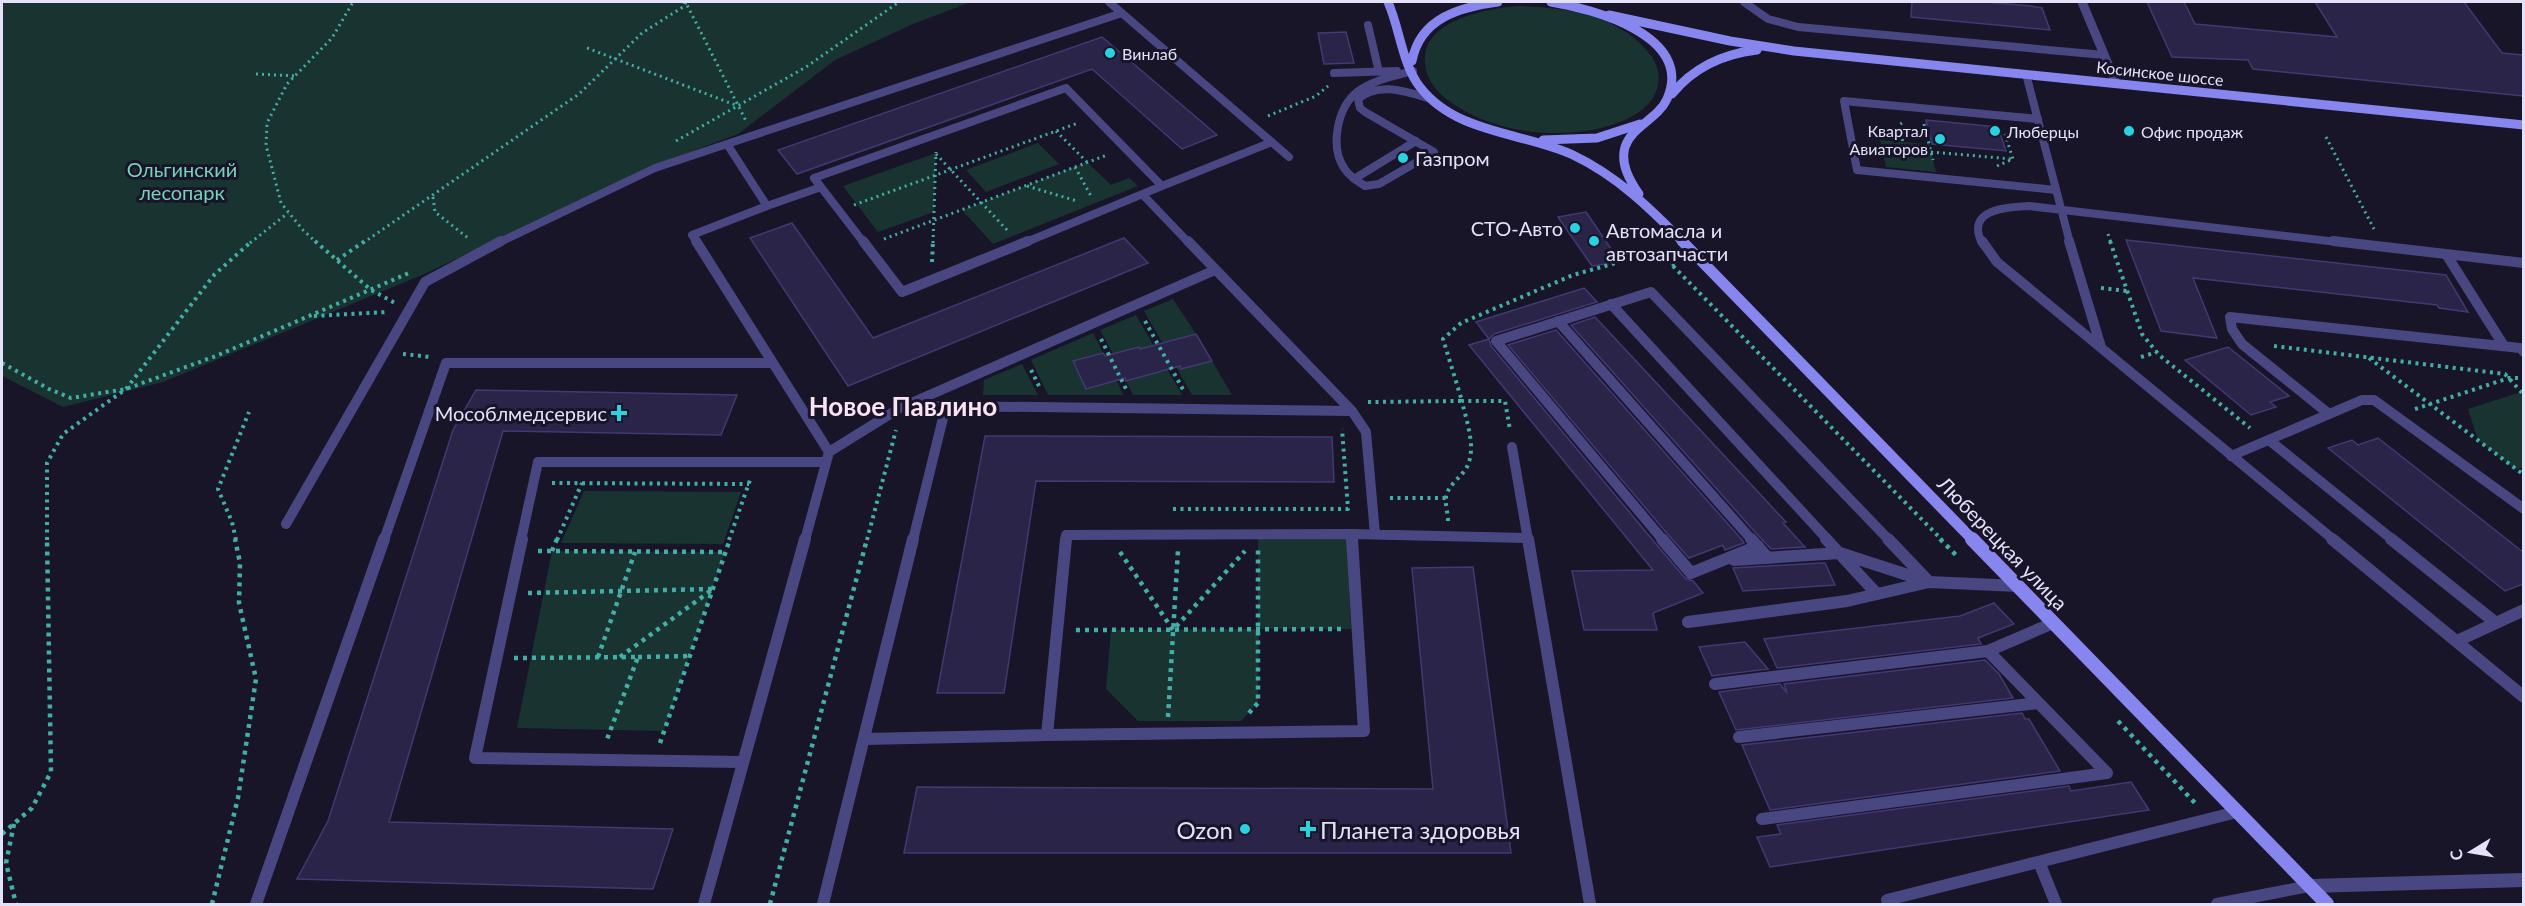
<svg xmlns="http://www.w3.org/2000/svg" width="2525" height="906" viewBox="0 0 2525 906" font-family="Lato,sans-serif">
<rect width="100%" height="100%" fill="#181529"/>
<!-- green -->
<path fill="#193331" d="M2,2H971L913,24L835,60L738,134L661,163L422,275L163,382L63,407L2,376Z
M1517,6C1564,7 1623,15 1652,57C1660,69 1661,83 1654,96C1644,114 1620,123 1601,128C1550,140 1485,131 1444,97C1434,89 1426,76 1425,63C1421,20 1487,9 1517,6Z
M1880,140L1929,144L1936,172L1886,167Z
M1038,143L1059,164L986,192L966,170Z
M936,153L934,212L878,232L843,186Z
M1087,162L1111,185L1129,178L1138,186L993,244L962,210Z
M1173,299L1196,334L1167,342L1181,369L1212,361L1232,395H1192L1144,311Z
M1136,315L1182,395H1133L1126,381L1153,373L1139,347L1113,354L1100,330Z
M1093,333L1103,353L1073,362L1086,389L1117,381L1123,395H1048L1031,360Z
M1022,364L1038,395H983L984,380Z
M2521,392L2524,395L2523,467L2516,470L2478,440L2468,409Z
M584,491L741,492L723,544L561,543Z
M1258,539H1347L1351,629H1259L1258,703L1241,721H1138L1106,689L1111,630L1258,629Z
M552,551L725,552L664,731L517,728Z"/>
<!-- building -->
<path fill="#2a2448" stroke="#433971" stroke-width="1.5" d="M1912,2H1986L2031,6L2042,8L2050,30L1911,17Z
M2147,2H2184L2195,24L2337,37L2315,2H2464L2502,53L2523,55V96L2253,69L2248,60L2172,57Z
M1346,32L1354,63L1324,64L1318,33Z
M1102,37L1217,135L1182,149L1092,69L797,174L778,150Z
M1926,120L1998,127L2006,151L1932,144Z
M1586,212L1620,262L1592,266L1558,217Z
M792,223L873,338L1124,238L1148,263L848,386L750,238Z
M2126,240L2446,275L2468,312L2439,308L2437,305L2193,278L2217,338L2161,331Z
M1584,288L1597,302L1494,334L1489,339L1476,322Z
M1595,317L1786,522L1783,523L1805,547L1771,549L1754,531L1571,325Z
M1556,330L1743,541L1744,543L1725,550L1723,545L1689,558L1665,531L1508,345Z
M1196,334L1212,361L1181,369L1180,366L1126,381L1125,378L1086,389L1073,361L1103,353L1105,356L1139,347L1140,349Z
M1489,339L1491,346L1656,544L1685,578L1693,581L1703,593L1653,613L1657,630H1584L1572,571L1653,570L1469,345Z
M2228,347L2253,367L2289,396L2270,402L2276,407L2251,415L2185,360Z
M476,390L737,395L721,435L503,431L389,822L673,829L653,889L297,879L328,821L453,430Z
M985,436L1332,437L1334,482L1036,481L1004,693H937Z
M2378,438L2523,552V584L2505,591L2328,448L2352,440L2358,445Z
M1820,563H1825L1835,585L1743,591L1733,568Z
M1473,567L1511,853H904L917,787L1433,789L1412,568Z
M1994,603L2014,624L1978,638L1981,644L1777,668L1764,639L1960,616Z
M1745,642L1768,669L1712,676L1699,647Z
M1985,660L1999,674L2013,698L1736,730L1719,692L1780,684L1787,693L1784,684Z
M2022,713L2025,719H2029L2060,771L1770,810L1742,745Z
M2131,782L2149,810L1770,867L1757,837L1781,834L1777,825L2069,786L2071,791Z"/>
<g fill="none" stroke-linecap="round" stroke-linejoin="round">
<!-- path-far2 -->
<path stroke="#43aea5" stroke-width="3" stroke-dasharray="2 4" stroke-linecap="butt" d="M683,2L686,3L746,121
M587,48L738,106
M256,74L296,76
M1268,116L1316,96L1328,86
M1902,123L1899,125L1907,159
M1924,124L1933,160
M1056,131L1087,162
M2326,137L2374,229
M676,141L806,67L899,2
M1931,152L2012,159
M936,154L1007,230
M1997,166L2013,159L2005,134
M1075,167L1092,198
M1027,186L1077,201
M433,197L435,212L468,238
M854,205L1078,123
M2108,234L2111,243
M884,239L1107,155
M250,243L288,213
M317,243L303,230L281,203L266,145L267,123L287,84L332,38L353,2
M363,243L579,94L642,33L683,7L686,2
M933,243L936,152"/>
<!-- path-far1 -->
<path stroke="#43aea5" stroke-width="4" stroke-dasharray="3 4.5" stroke-linecap="butt" d="M315,241L371,290L395,303
M2110,241L2142,334L2159,355L2250,428
M337,260L365,241
M932,262L933,241
M1673,266L1942,540
M2101,288L2127,291
M314,316L387,312
M1145,321L1185,393
M1101,339L1127,391
M2274,346L2505,374L2524,395
M403,354L431,357
M2141,357L2157,352
M2369,358L2524,475
M2,363L49,389L71,398L126,389L216,356L409,273
M1031,370L1041,390
M1368,402L1462,401L1443,339L1461,323L1573,275L1659,251L1674,265
M2415,409L2509,378H2524
M552,483L749,484
M1390,498H1446
M1173,509H1348L1342,429
M1448,521C1448,513 1445,505 1446,497C1448,483 1465,476 1469,462C1475,443 1466,420 1462,401H1505L1510,430
M47,540V463L63,434L126,389L214,275L252,241
M236,540L232,522L218,489L249,412
M557,540L582,483
M729,540L750,480
M867,540L896,430"/>
<!-- path -->
<path stroke="#43aea5" stroke-width="4.5" stroke-dasharray="4 5" stroke-linecap="butt" d="M1940,539L1958,557
M538,551L725,552
M552,551L557,539
M1120,552L1173,630L1245,551
M528,593L713,589
M1076,630L1341,629
M598,657L635,552
M620,657L713,589
M638,657L690,656
M514,658L638,657L606,742
M1249,713L1258,703V550
M1168,717L1178,550
M2118,721L2195,803
M660,743L730,539
M14,824L6,863L16,904
M2,834L32,808L51,772L47,539
M212,904L238,798L256,679L239,603L240,563L235,539
M770,904L867,539"/>
<!-- lane-far2 -->
<path stroke="#484782" stroke-width="8" d="M1109,2L1289,157
M1744,2L1768,19L1798,27L2104,55
M1368,25L1379,72
M1413,71C1394,76 1373,80 1357,92C1337,108 1330,147 1344,168C1349,176 1357,181 1365,186L1379,184L1434,152L1365,112L1360,108L1358,99C1379,81 1407,92 1431,99
M1334,73L1397,71
M2026,74L2070,243
M2038,119L1844,101L1857,170L2056,190
M1354,179L1416,141
M1162,186L1272,142
M1143,195L1189,243
M767,206L821,187
M498,243L655,168L727,144
M697,243L692,235L767,206L727,144L1122,13
M864,243L814,178L1066,88L1162,186
M1024,243L1162,186
M1982,243C1965,209 2007,207 2029,206L2346,243"/>
<!-- lane-far1 -->
<path stroke="#484782" stroke-width="10" d="M696,241L829,452
M863,241L902,292L1028,241
M1188,241L1352,411
M1982,241L1997,262L2334,540
M2069,241L2101,347
M2333,241L2524,263
M2446,254L2504,346
M1611,304L1828,540
M1558,321L1752,540
M909,404L1215,270
M2329,414L2242,344L2232,329L2230,317L2520,348L2524,352
M2269,440L2393,540
M1512,447L1528,540
M2231,456L2362,400H2374L2524,509
M286,524L425,282L501,241
M1352,534V540
M1352,534L1528,538
M384,540L446,363H772
M521,540L538,462H826
M805,540L829,452L903,406H946
M913,540L946,406L1352,411L1366,432L1375,534
M1066,540V535L1352,534
M1663,540L1496,341L1651,292L1889,540"/>
<!-- lane -->
<path stroke="#484782" stroke-width="12" d="M522,539L475,758L742,762
M1066,539L1047,735L1364,731L1352,539
M1528,539L1590,904
M1662,539L1691,573L1758,546
M1751,539L1768,558
M1826,539L1877,594
M1888,539L1929,582
M2332,539L2524,697
M2391,539L2496,623
M1734,560L1840,553L1926,581
M1688,622L1847,601L1929,582L2018,586
M2457,641L2524,610
M1715,684L1988,651L2053,623
M1739,737L2038,703
M864,739L1047,735
M1762,819L2107,773L1988,651
M2039,862L2056,904
M256,904L384,539
M704,904L805,539
M823,904L913,539
M1889,904L1887,900L2237,812
M2217,904L2309,886"/>
<!-- street-far1 -->
<path stroke="#484782" stroke-width="9" d="M2082,2L2116,83"/>
<!-- street -->
<path stroke="#484782" stroke-width="14" d="M2309,886L2524,880"/>
<!-- secondary-far2 -->
<path stroke="#8686ee" stroke-width="9" d="M1388,2C1400,29 1402,64 1420,87C1456,134 1523,132 1573,155C1617,176 1650,208 1684,243
M1551,2C1594,9 1695,36 1667,99C1658,119 1632,126 1625,147C1620,164 1630,181 1639,194
M1609,15L1730,41L1794,51L2524,125
M1412,61C1420,18 1460,7 1498,2
M1672,94C1694,67 1722,54 1757,50
M1543,140L1597,138L1640,124"/>
<!-- secondary-far1 -->
<path stroke="#8686ee" stroke-width="11" d="M1682,241L1973,540"/>
<!-- secondary -->
<path stroke="#8686ee" stroke-width="14" d="M1972,539L2327,904"/>
</g>
<!-- markers -->
<g fill="#28d2e0" stroke="#181529" stroke-width="2">
<circle cx="1110" cy="53" r="6"/>
<circle cx="1995" cy="131" r="6"/>
<circle cx="2129" cy="131" r="6"/>
<circle cx="1940" cy="139" r="6"/>
<circle cx="1403" cy="158" r="6"/>
<circle cx="1575" cy="228" r="6"/>
<circle cx="1594" cy="241" r="6"/>
<path d="M616 404h6v6h6v6h-6v6h-6v-6h-6v-6h6z"/>
<circle cx="1245" cy="829" r="6"/>
<path d="M1305 820h6v6h6v6h-6v6h-6v-6h-6v-6h6z"/>
</g>
<g text-anchor="middle" dominant-baseline="central" stroke-width="6" stroke-linejoin="round" paint-order="stroke">
<!-- far-poi labels -->
<g font-size="16" fill="#e4e2fb" stroke="#181529" text-anchor="start">
<text x="1122" y="53">Винлаб</text>
<text x="1928" y="130" text-anchor="end">Квартал<tspan x="1928" dy="18">Авиаторов</tspan></text>
<text x="2007" y="131">Люберцы</text>
<text x="2141" y="131">Офис продаж</text>
</g>
<!-- far-street labels -->
<g font-size="16" fill="#e4e2fb" stroke="#181529">
<text transform="translate(2160 73) rotate(6)">Косинское шоссе</text>
</g>
<!-- poi labels -->
<g font-size="20" fill="#e4e2fb" stroke="#181529" text-anchor="start">
<text x="1415" y="158">Газпром</text>
<text x="1563" y="228" text-anchor="end">СТО-Авто</text>
<text x="1606" y="230">Автомасла и<tspan x="1606" dy="23">автозапчасти</tspan></text>
<text x="607" y="413" text-anchor="end">Мособлмедсервис</text>
</g>
<!-- park labels -->
<g font-size="20" fill="#76d2b9" stroke="#181529">
<text x="182" y="169">Ольгинский<tspan x="182" dy="23">лесопарк</tspan></text>
</g>
<!-- street labels -->
<g font-size="20" fill="#e4e2fb" stroke="#181529">
<text transform="translate(2003 543) rotate(46)">Люберецкая улица</text>
</g>
<!-- near-poi labels -->
<g font-size="24" fill="#e4e2fb" stroke="#181529" text-anchor="end">
<text x="1233" y="829">Ozon</text>
<text x="1320" y="829" text-anchor="start">Планета здоровья</text>
</g>
<!-- district labels -->
<g font-size="26" font-weight="bold" fill="#fbe3f3" stroke="#181529">
<text x="903" y="406">Новое Павлино</text>
</g>
</g>
<!-- border -->
<rect width="2525" height="906" fill="none" stroke="#e4e2fb" stroke-width="6"/>
<!-- north arrow -->
<g transform="translate(2471 852) rotate(259)" stroke="#181529" stroke-width="4.5" paint-order="stroke">
<path d="M0-4.5L10 22L0 15L-10 22Z" fill="#e4e2fb"/>
<text y="-9" font-size="16" font-weight="bold" text-anchor="middle" fill="#e4e2fb">С</text>
</g>
</svg>
